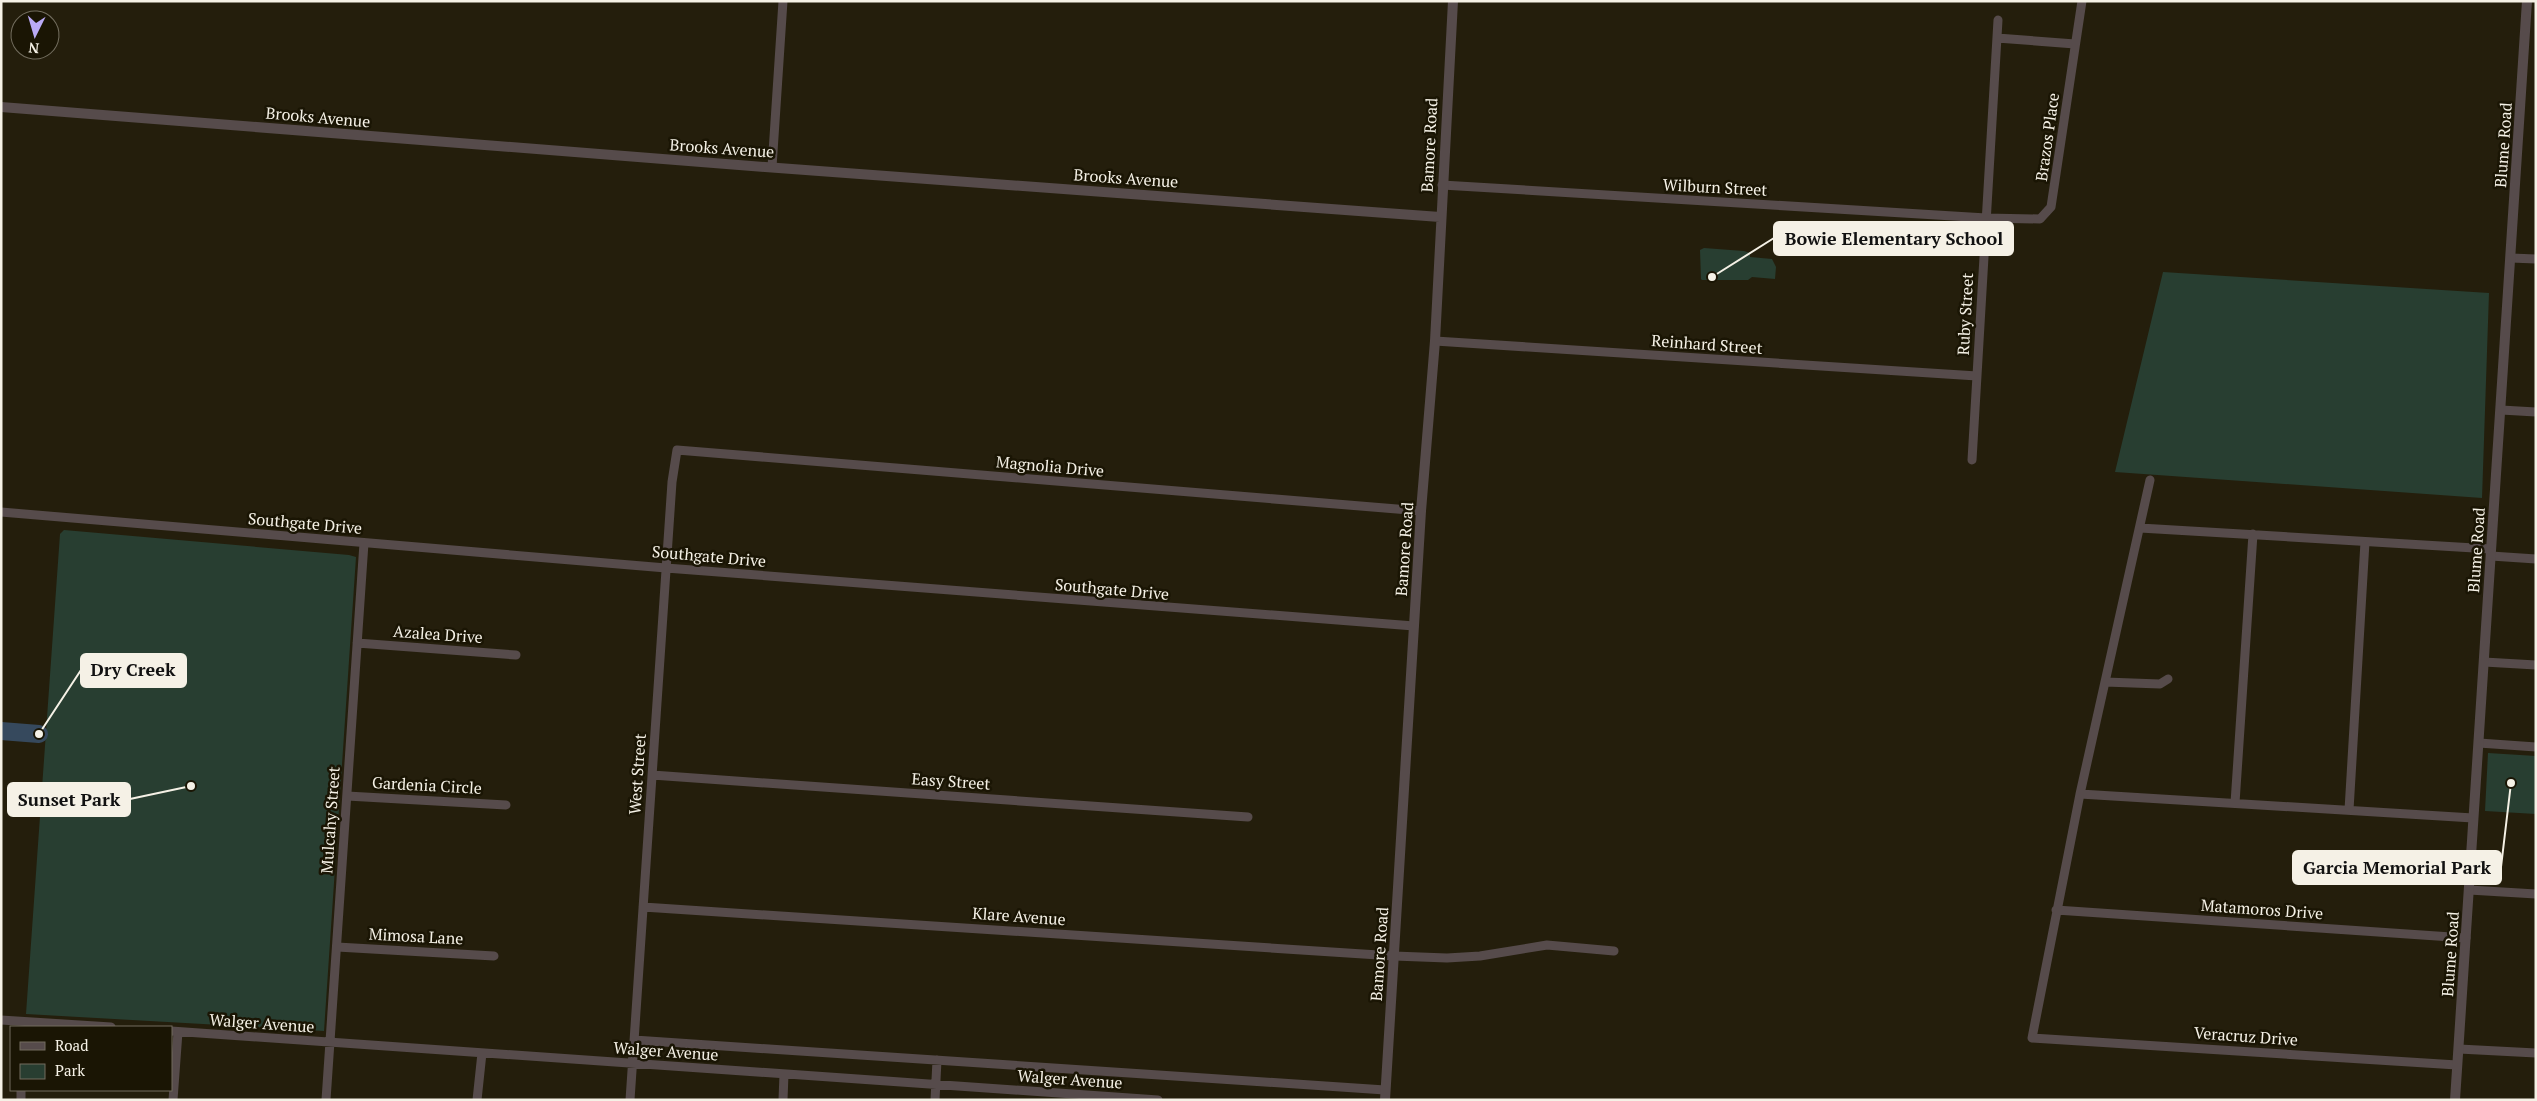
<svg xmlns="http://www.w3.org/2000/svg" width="2537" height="1101" viewBox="0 0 2537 1101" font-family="'PT Serif',serif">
<rect width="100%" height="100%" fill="#241e0c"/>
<!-- green -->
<path fill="#283e31" d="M1704,248L1744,251L1750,253V257L1772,259L1776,267L1775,279L1752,277L1748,280H1702L1701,279L1700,250Z
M2163,272L2489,293L2482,498L2115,472Z
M64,530L349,555L356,557L324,1031L26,1014L60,534Z
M2488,753L2536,756V814L2485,811Z"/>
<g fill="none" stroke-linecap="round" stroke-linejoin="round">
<!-- river -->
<path stroke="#36495d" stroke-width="18" d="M1,731L39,734"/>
<!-- minor -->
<path stroke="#564b4b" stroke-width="9" d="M1997,38L2075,44
M772,167L783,1
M1442,185L1986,218L2040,219L2051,207L2082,1
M2511,258L2536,259
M1435,341L1977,376
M2501,410L2536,412
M1972,460L1998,20
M2150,480L2080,794L2032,1038L2457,1065
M1,512L666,568L1414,626
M2140,528L2491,549
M2491,556L2536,559
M357,643L516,655
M2484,662L2536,665
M2105,682L2160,684L2168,679
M2479,743L2536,747
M652,775L1248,817
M2080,794L2473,818
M347,796L506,805
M2235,803L2253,534
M2349,810L2365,542
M2469,890L2536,894
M643,907L1394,956L1447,958L1480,956L1547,945L1614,951
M2056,910L2466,938
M337,947L494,956
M1,1020L111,1027
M171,1031L1158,1100
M634,1040L1385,1090
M2459,1049L2536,1053
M21,1100V1090
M173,1100L178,1032
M326,1100L364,543
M477,1100L482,1053
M630,1100L672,482L677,450L1421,511
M783,1100L784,1074
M935,1100L937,1060"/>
<!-- tertiary -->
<path stroke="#564b4b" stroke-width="10" d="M1,107L765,167L1440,217
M1385,1100L1421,511L1435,341L1453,1
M2455,1100L2527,1"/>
</g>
<g text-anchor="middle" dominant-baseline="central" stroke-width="5" stroke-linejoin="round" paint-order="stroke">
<!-- street labels -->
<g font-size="16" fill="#f5f1e6" stroke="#1a1504">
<text transform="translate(318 117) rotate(5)">Brooks Avenue</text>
<text transform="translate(2047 137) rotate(-82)">Brazos Place</text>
<text transform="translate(1429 145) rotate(-87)">Bamore Road</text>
<text transform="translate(2503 145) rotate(-86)">Blume Road</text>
<text transform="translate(722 148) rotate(4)">Brooks Avenue</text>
<text transform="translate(1126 178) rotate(4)">Brooks Avenue</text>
<text transform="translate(1715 187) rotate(3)">Wilburn Street</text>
<text transform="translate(1965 314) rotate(-87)">Ruby Street</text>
<text transform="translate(1707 344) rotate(4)">Reinhard Street</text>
<text transform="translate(1050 466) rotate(5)">Magnolia Drive</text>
<text transform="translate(305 523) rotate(5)">Southgate Drive</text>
<text transform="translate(1404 549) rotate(-86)">Bamore Road</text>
<text transform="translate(2476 550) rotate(-86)">Blume Road</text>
<text transform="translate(709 556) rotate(5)">Southgate Drive</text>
<text transform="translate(1112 589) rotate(5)">Southgate Drive</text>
<text transform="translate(438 634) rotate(4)">Azalea Drive</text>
<text transform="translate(637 774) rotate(-86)">West Street</text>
<text transform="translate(951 781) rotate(4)">Easy Street</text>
<text transform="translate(427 785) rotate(3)">Gardenia Circle</text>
<text transform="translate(330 820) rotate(-86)">Mulcahy Street</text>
<text transform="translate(2262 909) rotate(4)">Matamoros Drive</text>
<text transform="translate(1019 916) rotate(4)">Klare Avenue</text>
<text transform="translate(416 936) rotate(3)">Mimosa Lane</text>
<text transform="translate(1379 954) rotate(-86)">Bamore Road</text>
<text transform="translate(2450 954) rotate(-86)">Blume Road</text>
<text transform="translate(262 1023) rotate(4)">Walger Avenue</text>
<text transform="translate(2246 1036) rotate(4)">Veracruz Drive</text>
<text transform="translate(666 1051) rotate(4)">Walger Avenue</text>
<text transform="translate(1070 1079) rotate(4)">Walger Avenue</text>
</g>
</g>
<!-- callouts -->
<path fill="none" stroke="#f5f1e6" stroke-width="2" d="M1712 277L1774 238M39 734L81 670M191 786L130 799M2511 783L2501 867"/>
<g fill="#f5f1e6" stroke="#1a1504" stroke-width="2">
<circle cx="1712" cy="277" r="5"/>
<circle cx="39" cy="734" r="5"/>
<circle cx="191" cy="786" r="5"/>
<circle cx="2511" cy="783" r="5"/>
</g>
<g fill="#f5f1e6" stroke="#f5f1e6" stroke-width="2">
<rect x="1774" y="222" width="239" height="33" rx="5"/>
<rect x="81" y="654" width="105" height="33" rx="5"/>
<rect x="8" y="783" width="122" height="33" rx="5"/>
<rect x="2293" y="851" width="208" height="33" rx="5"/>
</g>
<g font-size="18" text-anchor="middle" font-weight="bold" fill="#111">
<text x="1894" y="245">Bowie Elementary School</text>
<text x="133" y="676">Dry Creek</text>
<text x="69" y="806">Sunset Park</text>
<text x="2397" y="874">Garcia Memorial Park</text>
</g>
<!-- border -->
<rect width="2537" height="1101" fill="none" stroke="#f5f1e6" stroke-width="5"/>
<!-- legend -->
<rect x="10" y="1026" width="162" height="65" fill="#1a1504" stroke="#726d5e"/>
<rect x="20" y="1042" width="25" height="8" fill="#564b4b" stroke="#726d5e"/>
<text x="55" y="1051" font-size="15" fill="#f5f1e6">Road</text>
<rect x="20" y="1064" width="25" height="15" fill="#283e31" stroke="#726d5e"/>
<text x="55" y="1076" font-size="15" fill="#f5f1e6">Park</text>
<!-- north arrow -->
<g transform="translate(35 35) rotate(185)"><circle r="24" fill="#1a1504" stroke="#726d5e"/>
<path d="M0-4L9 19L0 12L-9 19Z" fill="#baaaf6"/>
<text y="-8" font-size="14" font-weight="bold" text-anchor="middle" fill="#f5f1e6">N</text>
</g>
</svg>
